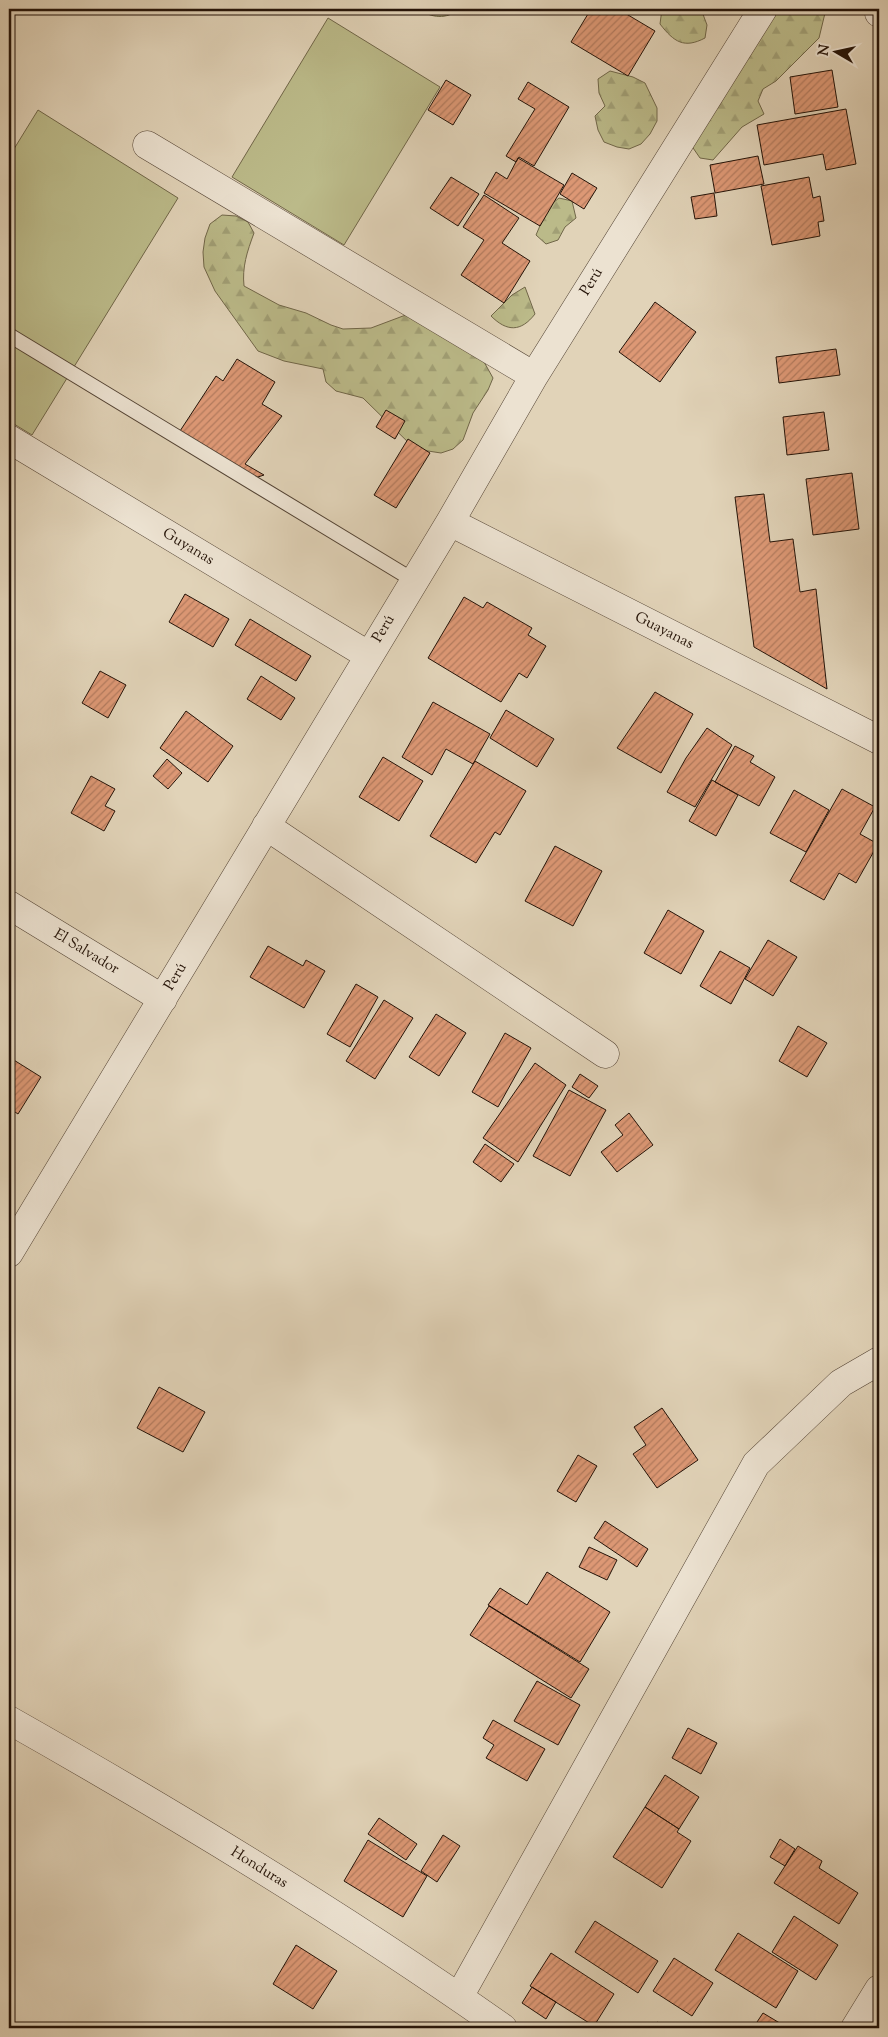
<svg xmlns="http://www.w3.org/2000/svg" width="888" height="2037" viewBox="0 0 888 2037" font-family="'Sorts Mill Goudy',serif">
<defs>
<pattern id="forest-firs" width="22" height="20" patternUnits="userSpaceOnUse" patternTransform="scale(1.25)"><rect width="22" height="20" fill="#bbba89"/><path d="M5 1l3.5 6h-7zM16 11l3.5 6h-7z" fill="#a19f75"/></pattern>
<pattern id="building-hatch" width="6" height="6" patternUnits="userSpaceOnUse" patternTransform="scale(1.25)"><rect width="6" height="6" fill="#dd9875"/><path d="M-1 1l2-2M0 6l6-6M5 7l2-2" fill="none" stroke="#b37b5e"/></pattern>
</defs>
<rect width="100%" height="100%" fill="#e1d3b8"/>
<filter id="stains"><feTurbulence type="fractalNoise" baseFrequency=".004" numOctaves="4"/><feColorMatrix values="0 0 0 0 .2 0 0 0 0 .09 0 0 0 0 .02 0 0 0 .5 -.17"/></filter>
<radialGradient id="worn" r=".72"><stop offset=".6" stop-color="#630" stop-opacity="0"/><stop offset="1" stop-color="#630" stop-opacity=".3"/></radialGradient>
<!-- grass -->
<path fill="#bbba89" stroke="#706648" d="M328,18L440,87L344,245L232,177Z
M38,110L178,198L32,435L9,421V157Z"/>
<!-- forest -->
<path fill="url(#forest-firs)" stroke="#706648" d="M418,9H459C446,20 432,18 418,9Z
M662,9H701L707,25L705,38C684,49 674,42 660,24Z
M753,9H826L819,38L776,81L763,89L758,101L764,114L742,127L713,160L700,158L691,145Z
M610,71L633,77L645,83L657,108V121L650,134L641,144L629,149L617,147L604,142L598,130L595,116L605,106L599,93L598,79Z
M559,198L572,201L576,218L565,227L558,240L546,244L536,235L548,207Z
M222,215L236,216L248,222L254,233C247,252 242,267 244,286L279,305L306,313L331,325L343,329L371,328L411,313L479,353L493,378L488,390L473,413L463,440L453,449L441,453L415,449L363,398L336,391L326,382L323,369L284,361L258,351L215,291L204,267L203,252L205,238L210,224Z
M525,287L535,314C521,332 507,332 491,316L512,295Z"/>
<!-- building -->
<path fill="url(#building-hatch)" stroke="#241308" d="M591,9H618L655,31L628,76L571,42Z
M832,70L838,107L795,114L790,77Z
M446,80L471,95L453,125L428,110Z
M528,82L569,107L534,166L519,157L516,162L506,156L535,109L518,99Z
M846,109L856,164L826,170L823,154L764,165L757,125Z
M758,156L764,184L715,193L710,165Z
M518,158L564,185L540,226L484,193L496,172L507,179Z
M572,173L597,188L584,209L560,194Z
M451,177L479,194L458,226L430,208Z
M809,177L813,198L820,196L824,221L818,222L820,236L772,245L761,186Z
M714,193L717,216L695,219L691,197Z
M484,195L519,218L502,243L530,261L504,303L461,275L484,240L463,227Z
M655,302L696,332L660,382L619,352Z
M836,349L840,375L779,383L776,357Z
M237,359L275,382L262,404L282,416L245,464L264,475L255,478L180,431L216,376L223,381Z
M386,410L405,421L395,439L376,427Z
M824,412L829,450L787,455L783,417Z
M408,439L430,453L396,508L374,495Z
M852,473L859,529L813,535L806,479Z
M764,494L770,542L793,539L800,592L816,589L827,689L754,647L735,497Z
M185,594L229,619L213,647L169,622Z
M464,597L483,608L487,602L532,628L528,635L546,646L527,678L519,673L501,702L428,658Z
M250,619L311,656L296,681L235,645Z
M100,671L126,685L108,718L82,703Z
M261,676L295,698L281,720L247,699Z
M655,692L693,714L661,773L617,748Z
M433,702L490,734L473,764L446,749L432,775L402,757Z
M506,710L554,739L537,767L490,738Z
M186,711L233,746L208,782L160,748Z
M707,728L732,745L695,807L667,792L686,758Z
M735,746L754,756L750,762L775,777L759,806L715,782Z
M383,757L423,781L399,821L359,797Z
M167,759L182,773L168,789L153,776Z
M475,761L526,791L500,835L495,832L476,863L430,836Z
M91,776L115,789L105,806L115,811L104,831L71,813Z
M712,780L738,795L716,836L689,821Z
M842,789L875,807L860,834L878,844L856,883L839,873L824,900L790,881Z
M794,790L829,810L806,852L770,833Z
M555,846L602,871L573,926L525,901Z
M668,910L704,931L681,974L644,953Z
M768,940L797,957L773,996L745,979Z
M268,946L303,966L306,960L325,971L304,1008L250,977Z
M720,951L750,968L731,1004L700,986Z
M356,984L378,997L350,1047L327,1034Z
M384,1000L413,1018L375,1079L346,1061Z
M436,1014L466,1033L439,1076L409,1057Z
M798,1026L827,1043L807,1077L779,1061Z
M505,1033L531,1048L498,1107L472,1092Z
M9,1057L41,1077L18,1114L9,1108Z
M535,1063L566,1085L518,1162L483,1138Z
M580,1074L598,1086L589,1098L572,1087Z
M569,1090L606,1110L570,1176L533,1156Z
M629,1113L653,1145L617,1172L601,1152L623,1135L615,1125Z
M485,1144L514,1164L501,1182L473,1162Z
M159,1387L205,1412L183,1452L137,1428Z
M662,1408L698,1460L657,1488L633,1454L646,1445L634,1427Z
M578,1455L597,1466L576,1502L557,1491Z
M605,1521L648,1549L637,1567L594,1538Z
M589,1547L617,1560L607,1580L579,1567Z
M547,1572L610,1612L580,1662L488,1605L500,1588L527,1605Z
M489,1606L589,1669L571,1698L470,1635Z
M537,1681L580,1705L558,1745L514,1721Z
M493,1720L545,1749L527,1781L486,1758L494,1745L483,1738Z
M688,1728L717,1743L701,1774L672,1758Z
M665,1775L699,1797L679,1829L645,1807Z
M645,1807L679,1829L677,1832L691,1841L662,1888L613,1857Z
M379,1818L417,1844L406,1860L368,1834Z
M443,1835L460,1846L437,1882L421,1871Z
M780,1839L795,1849L785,1866L770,1857Z
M368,1840L427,1876L403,1917L344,1881Z
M798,1846L822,1861L819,1868L858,1893L839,1924L774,1883Z
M794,1916L838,1945L816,1980L772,1952Z
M595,1921L658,1961L638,1993L575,1952Z
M738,1933L798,1971L776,2008L715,1970Z
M296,1945L337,1971L313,2009L273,1984Z
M551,1953L614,1994L594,2026L530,1986Z
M674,1958L713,1983L692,2016L653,1991Z
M532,1987L556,2002L546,2019L522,2003Z
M763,2013L788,2028H753Z
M657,2022L666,2028H653Z"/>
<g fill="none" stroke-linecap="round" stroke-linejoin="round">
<defs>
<path id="service" d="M9,335L413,580"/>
<path id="minor" d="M147,145L534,376
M9,439L368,655
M450,522L879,740
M266,826L605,1054
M9,905L163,999
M9,1253L450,522L534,376L763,9
M9,1720C177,1815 344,1916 503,2028
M459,1997L756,1464L841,1383L879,1361
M855,2028L879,1989"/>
<path id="tertiary" d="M879,9V13"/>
</defs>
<!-- service casing -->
<use href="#service" stroke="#534334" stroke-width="16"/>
<!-- minor casing -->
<use href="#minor" stroke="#534334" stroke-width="29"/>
<!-- tertiary casing -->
<use href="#tertiary" stroke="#534334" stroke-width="29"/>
<!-- service -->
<use href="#service" stroke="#ece2d1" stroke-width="14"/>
<!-- minor -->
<use href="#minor" stroke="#ece2d1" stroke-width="28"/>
<!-- tertiary -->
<use href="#tertiary" stroke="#ece2d1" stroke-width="28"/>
</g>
<g text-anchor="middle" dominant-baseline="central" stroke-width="4.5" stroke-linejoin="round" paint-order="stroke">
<!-- street labels -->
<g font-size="15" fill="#241308" stroke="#ece2d1">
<text transform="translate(592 282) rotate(-58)">Perú</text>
<text transform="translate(188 547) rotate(31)">Guyanas</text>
<text transform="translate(384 629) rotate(-59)">Perú</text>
<text transform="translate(664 631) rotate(27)">Guayanas</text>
<text transform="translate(86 952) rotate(31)">El Salvador</text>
<text transform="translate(176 977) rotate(-59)">Perú</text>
<text transform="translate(259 1868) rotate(32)">Honduras</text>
</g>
</g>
<!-- margin -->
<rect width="888" height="2037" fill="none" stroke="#e1d3b8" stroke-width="30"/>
<rect x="10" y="10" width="868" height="2017" fill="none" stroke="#241308" stroke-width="2.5"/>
<rect x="15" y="15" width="858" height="2007" fill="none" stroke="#241308"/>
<!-- north arrow -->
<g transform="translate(836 52) rotate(279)" stroke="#ece2d1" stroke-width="4" paint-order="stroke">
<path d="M0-4L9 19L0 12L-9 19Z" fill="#241308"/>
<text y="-8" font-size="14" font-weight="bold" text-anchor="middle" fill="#241308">N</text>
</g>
<rect width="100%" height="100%" filter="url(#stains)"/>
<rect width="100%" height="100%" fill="url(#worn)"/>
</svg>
